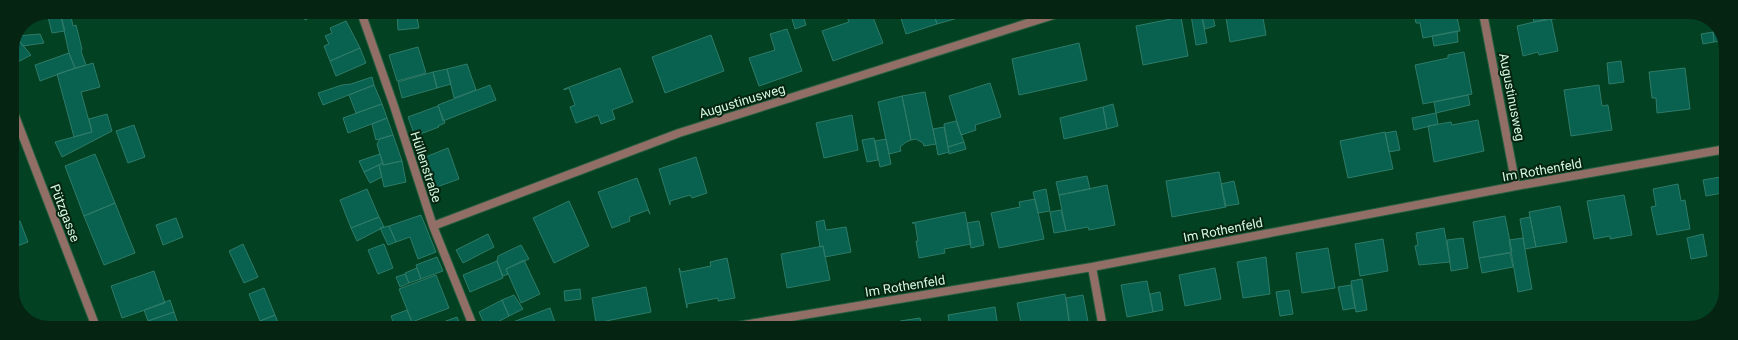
<svg xmlns="http://www.w3.org/2000/svg" width="1738" height="340" viewBox="0 0 1738 340" font-family="Roboto,sans-serif">
<rect width="100%" height="100%" fill="#024121"/>
<!-- building -->
<path fill="#096150" stroke="#2e7b68" d="M49,12H60L65,31L52,33L47,13Z
M60,12H70L73,26L76,25L82,49L81,51L86,65L75,68L69,53Z
M302,12H322L305,20Z
M397,12H416L419,28L398,30Z
M790,12H802L806,25L795,29Z
M845,12H871L883,43L833,61L822,31L849,22Z
M871,12H885V13L873,17Z
M899,12H933L937,24L906,34Z
M933,12H967L968,15L937,24Z
M1212,12L1215,26L1205,29L1201,12Z
M1225,12H1262L1266,35L1230,42Z
M1201,13L1207,43L1196,45L1191,15Z
M1414,13H1456L1460,31L1423,38L1420,23H1416Z
M1532,13H1565L1566,17L1534,22Z
M1181,17L1188,56L1143,65L1136,26Z
M1551,18L1558,51L1539,55L1538,52L1523,56L1517,26Z
M346,21L360,48L330,61L324,46L329,44L325,36L332,33L330,28Z
M787,29L802,71L759,86L749,58L775,50L770,34Z
M1457,31L1458,42L1434,46L1432,36Z
M1719,31L1724,41L1714,42L1713,32Z
M1713,32L1714,42L1703,44L1701,34Z
M40,34L44,43L23,46L17,38V36Z
M711,35L724,71L665,93L652,57Z
M17,38L31,55L14,64L12,61V49Z
M1079,43L1087,80L1019,95L1012,59Z
M418,47L426,73L397,81L389,55Z
M360,48L366,63L336,76L330,61Z
M1464,52L1472,94L1423,104L1415,65L1448,58V55Z
M69,53L75,68L40,81L35,65Z
M1621,61L1624,82L1609,84L1607,63Z
M93,63L100,87L81,92L92,132L74,137L57,74Z
M467,64L476,90L454,98L447,69Z
M620,68L633,102L612,110L615,119L601,124L598,115L576,123L570,107L575,105L569,88L564,90V89Z
M1685,68L1690,109L1657,113L1656,98H1652L1649,72Z
M447,69L451,84L437,88L433,72Z
M433,72L437,88L402,98L398,82Z
M372,77L374,85L323,105L318,93L342,85L351,84Z
M990,83L1001,117L975,125L976,130L961,135L949,96Z
M374,85L382,104L356,113L349,95Z
M490,85L496,100L443,121L438,105Z
M1599,85L1602,106L1608,105L1612,130L1571,136L1564,90Z
M925,92L936,144L924,146L923,143L916,139L911,140L902,96Z
M1468,95L1470,105L1436,113L1434,102Z
M902,96L911,140L906,142L900,147L901,151L889,154L878,102Z
M382,104L387,118L348,133L343,118Z
M1113,104L1118,126L1107,129L1103,107Z
M438,106L445,123L438,126L439,127L415,136L408,117Z
M1103,107L1107,129L1064,139L1060,118Z
M1436,113L1438,124L1414,130L1412,118Z
M107,114L112,131L62,157L55,142L92,132L89,119Z
M852,115L858,150L824,158L816,123Z
M387,118L393,135L376,140L372,124Z
M1478,120L1484,151L1434,162L1428,126L1451,122L1452,125Z
M956,121L964,142L948,147L944,124Z
M134,125L145,157L128,163L116,131Z
M944,127L949,152L938,155L933,129Z
M1396,131L1400,150L1389,152L1385,133Z
M1385,132L1393,169L1348,178L1340,141Z
M393,135L402,161L383,165L377,144L380,139Z
M874,138L878,160L867,162L862,140Z
M886,139L891,164L880,167L875,141Z
M964,142L966,149L949,154L948,147Z
M448,148L459,179L434,188L423,158Z
M95,154L115,203L84,216L65,166Z
M380,154L383,163L364,172L359,161Z
M696,157L707,193L692,198L690,195L670,201V205L659,169Z
M402,161L406,182L384,187L379,165L383,163V165Z
M379,165L382,177L370,183L364,172Z
M1219,172L1226,207L1172,217L1166,181Z
M1087,176L1090,189L1059,195L1056,182Z
M1726,176L1725,214L1722,193L1706,196L1703,180Z
M637,178L650,214L648,210L629,217L630,221L612,228L598,192Z
M1234,181L1239,204L1225,206L1221,184Z
M1678,184L1681,201L1685,200L1690,229L1657,235L1651,207L1656,206L1653,189Z
M1107,185L1115,225L1089,230L1088,227L1066,231L1059,195Z
M367,189L379,217L351,228L340,200Z
M1046,189L1050,211L1038,213L1033,192Z
M1624,195L1632,235L1610,239V236L1594,239L1587,201Z
M1035,199L1044,239L999,248L991,213L1020,207L1019,202Z
M569,201L589,246L554,263L533,218Z
M115,203L135,253L104,265L84,216Z
M1560,206L1567,242L1536,247L1529,212Z
M1061,210L1066,231L1054,233L1050,212Z
M965,212L971,244L944,249L945,253L919,258L916,241H918L915,223H912Z
M12,215L15,223L20,221L28,242L12,248Z
M421,215L436,252L418,259L410,237L396,242L389,226Z
M1505,216L1512,252L1479,258L1473,222Z
M379,217L384,227L357,241L351,228Z
M1530,217L1536,247L1525,249L1520,219Z
M176,218L183,237L163,245L156,225Z
M824,220L826,230L846,227L851,252L825,257L823,246L820,247L816,222Z
M979,221L984,245L971,248L967,223Z
M389,226L396,242L388,245L380,228Z
M1444,228L1450,262L1419,265L1415,246L1418,245L1416,233Z
M488,234L494,247L463,263L456,250Z
M1703,234L1707,256L1691,259L1687,238Z
M1463,238L1468,268L1451,271L1447,240Z
M1523,238L1532,289L1518,292L1509,240Z
M1383,239L1388,271L1360,276L1355,244Z
M243,244L258,277L244,283L229,251Z
M384,244L393,268L378,274L368,250Z
M521,245L529,259L506,269L508,274L503,276L497,261L498,256Z
M823,246L830,280L787,288L781,254Z
M1328,248L1335,288L1302,293L1296,253Z
M1510,253L1513,267L1482,273L1479,258Z
M437,257L443,271L421,279L416,265Z
M1266,257L1270,294L1243,298L1237,262Z
M727,258L735,298L718,301V298L687,304V308L679,268L681,272L711,266L710,262Z
M524,260L540,294L521,303L506,269Z
M497,261L503,278L470,292L463,275Z
M417,268L421,279L409,283L405,273Z
M1215,268L1221,299L1185,306L1179,275Z
M154,271L165,303L122,318L111,286Z
M405,274L409,283L400,287L396,277Z
M436,275L449,308L412,322L399,289Z
M1362,279L1367,310L1356,312L1351,281Z
M1147,281L1153,312L1127,317L1121,285Z
M1351,285L1355,308L1343,310L1338,287Z
M646,287L651,312L596,323L592,298Z
M264,288L275,315L260,321L249,294Z
M580,289L581,299L565,301L564,291Z
M1289,290L1293,314L1280,316L1276,292Z
M1160,292L1163,310L1153,312L1150,294Z
M1065,294L1070,328H1022L1017,303Z
M514,295L523,309L509,316L502,300Z
M1083,295L1089,327L1070,328L1066,298Z
M170,300L174,312L148,321L144,310Z
M502,300L509,316L486,328L479,312Z
M995,307L998,328H950L948,315Z
M550,308L557,328H516L513,322Z
M407,310L412,322L395,327L391,316Z
M174,312L178,324L164,327H150L148,321Z
M275,315L280,327H262L260,321Z
M457,317L461,327H436L435,325Z
M920,318L922,328H876L900,323V321Z
M1020,322L1022,328H1010L1009,324Z
M797,324L799,328H784Z"/>
<g fill="none" stroke-linecap="round" stroke-linejoin="round">
<defs>
<path id="street" d="M361,12L394,106L433,226L474,328
M1483,13L1516,186
M12,108L96,327
M433,226L679,133L1063,12
M1092,267L1103,328
M725,328L1092,267L1516,186L1726,149"/>
</defs>
<!-- street casing -->
<use href="#street" stroke="#245e3f" stroke-width="10"/>
<!-- street -->
<use href="#street" stroke="#916e66" stroke-width="8"/>
</g>
<g text-anchor="middle" dominant-baseline="central" stroke-width="4" stroke-linejoin="round" paint-order="stroke">
<!-- street labels -->
<g font-size="13" fill="#d5f8de" stroke="#052411">
<text transform="translate(1512 97) rotate(79)">Augustinusweg</text>
<text transform="translate(742 101) rotate(-17)">Augustinusweg</text>
<text transform="translate(426 167) rotate(72)">Hüllenstraße</text>
<text transform="translate(1542 170) rotate(-10)">Im Rothenfeld</text>
<text transform="translate(65 213) rotate(69)">Pützgasse</text>
<text transform="translate(1223 230) rotate(-11)">Im Rothenfeld</text>
<text transform="translate(905 286) rotate(-9)">Im Rothenfeld</text>
</g>
</g>
<!-- crop -->
<path d="M0 0H1738V340H0ZM49 19H1689A30 30 0 0 1 1719 49V291A30 30 0 0 1 1689 321H49A30 30 0 0 1 19 291V49A30 30 0 0 1 49 19Z" fill="#052411" fill-rule="evenodd"/>
</svg>
